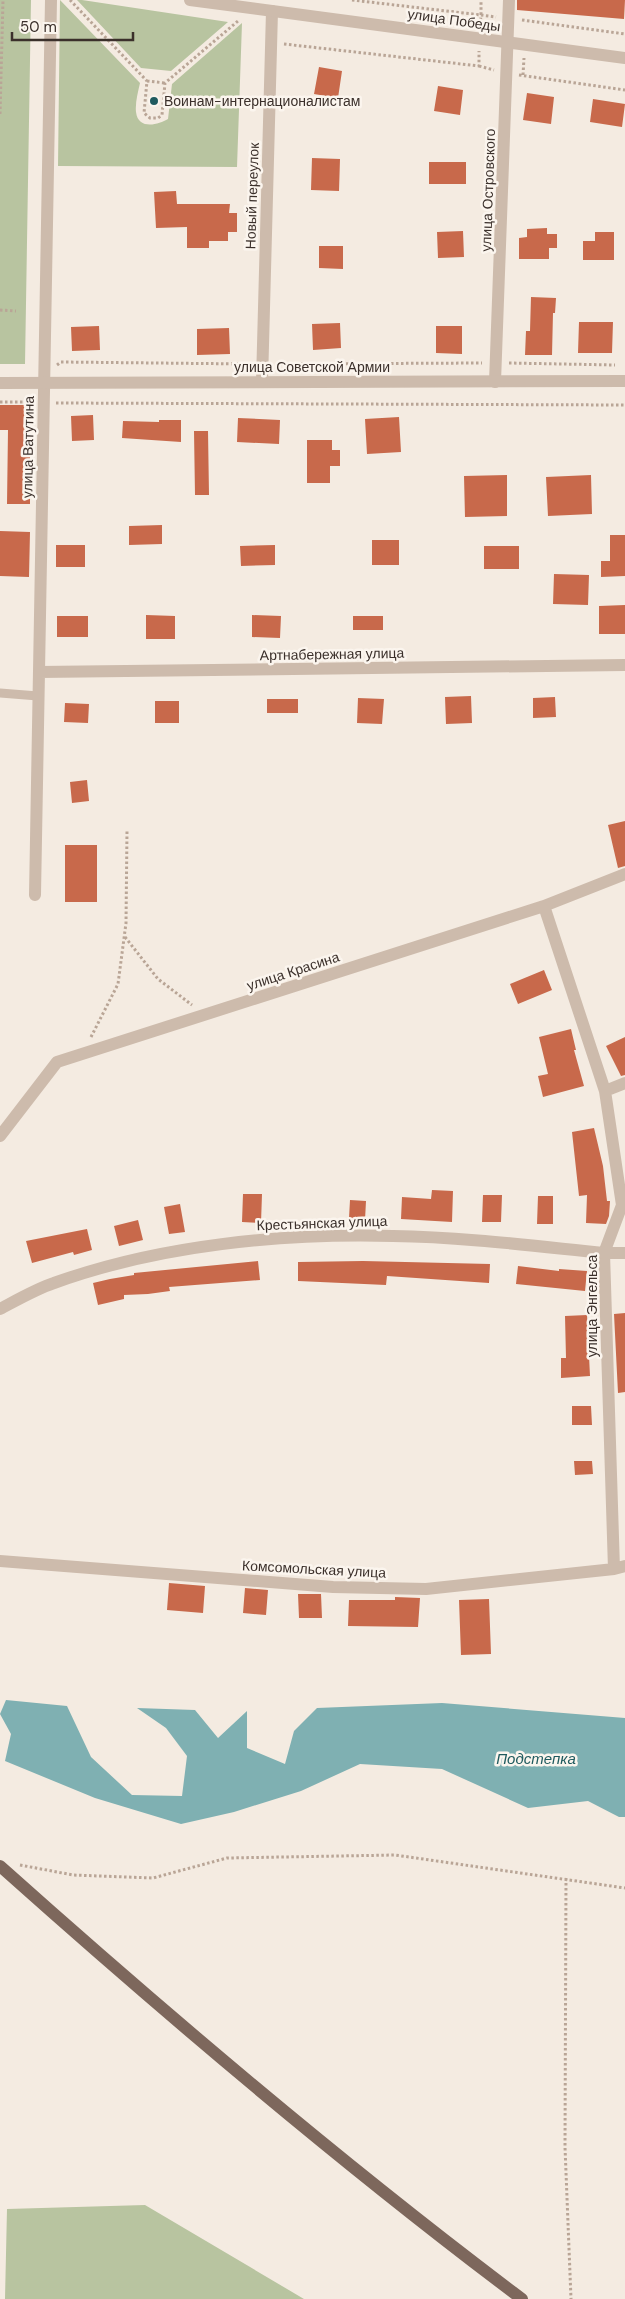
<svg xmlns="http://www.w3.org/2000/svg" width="625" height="2299" viewBox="0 0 625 2299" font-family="'DM Sans',sans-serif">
<rect width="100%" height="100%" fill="#f4ebe1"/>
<!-- green -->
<path fill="#b8c4a0" d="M0,0H31L25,364H0Z
M60,0L140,83C138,92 135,103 136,112C138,130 158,125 168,119L172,84L242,23L237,167L58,166Z
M77,0H82L228,22L171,71L141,68Z
M145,2205L304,2299H5L7,2209Z"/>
<!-- water -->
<path fill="#7fb0b2" d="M6,1700L67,1706L91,1757L132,1795L182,1796L187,1756L166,1728L137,1708L195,1710L218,1738L247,1711V1748L285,1764L294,1731L317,1708L442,1703L625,1718V1817H619L588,1801L528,1808L442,1769L360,1764L301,1791L234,1812L181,1824L95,1798L5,1761L11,1734L0,1714Z"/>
<!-- building -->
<path fill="#c8694b" d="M517,0H625L624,19L517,10Z
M319,67L342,71L338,98L314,94Z
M438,86L463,90L460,115L434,111Z
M527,93L554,97L551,124L523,120Z
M593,99L625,104L622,127L590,122Z
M312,158L340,159L339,191L311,190Z
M429,162H466V184H429Z
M176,191L177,204H230L229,213H237V232H228V241H209V248H187V227L156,228L154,192Z
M547,228V234H557V248H549V259H519V238L527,237V229Z
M463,231L464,257L438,258L437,232Z
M595,232H614V260H583V241H595Z
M319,246H343V269L319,268Z
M531,297L556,298L555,313H553L552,355H525L526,331H530Z
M579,322H613L612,353H578Z
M340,323L341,348L313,350L312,324Z
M99,326L100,350L72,351L71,327Z
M436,326H462V354L436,353Z
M229,328L230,354L197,355V329Z
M0,405H26V433H30V504H7L8,430H0Z
M93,415L94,440L72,441L71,416Z
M399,417L401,452L367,454L365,419Z
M238,418L280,420L279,444L237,442Z
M159,420H181V442L122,438L123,421L159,422Z
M194,431H208L209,495H195Z
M307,440H332V450H340V466H330V483H307Z
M507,475V516L465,517L464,476Z
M591,475L592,514L548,516L546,477Z
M162,525V544L129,545V526Z
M0,531L30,532L29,577L0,576Z
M610,535H625V576L601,577V561H610Z
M372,540H399V565H372Z
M56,545H85V567H56Z
M275,545V565L241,566L240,546Z
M484,546H519V569H484Z
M554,574L589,575L588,605L553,604Z
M625,605V634H599V606Z
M146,615L175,616V639H146Z
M252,615L281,616L280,638L252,637Z
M57,616H88V637H57Z
M353,616H383V630H353Z
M471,696L472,723L446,724L445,697Z
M555,697L556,717L533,718V698Z
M358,698L384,699L382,724L357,723Z
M267,699H298V713H267Z
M155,701H179V723H155Z
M65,703L89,704L88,723L64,722Z
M87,780L89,801L72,803L70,782Z
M625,821V866L618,868L608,825Z
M65,845H97V902H65Z
M544,970L552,990L518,1004L510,984Z
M571,1029L576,1050H574L584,1086L543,1097L538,1076L548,1074L539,1037Z
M625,1037V1075L621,1076L606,1046Z
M594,1128L603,1166L607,1201H610L609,1216L606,1224L586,1223L587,1195L579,1196L572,1132Z
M432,1190L453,1191L452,1222L401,1219L402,1197L431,1199Z
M243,1194H262L261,1223L242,1222Z
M483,1195H502L501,1222H482Z
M538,1196H553V1224H537Z
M350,1200L366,1201L365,1220L349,1218Z
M180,1204L185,1232L169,1234L164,1207Z
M138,1220L143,1240L119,1246L114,1226Z
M87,1229L92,1250L74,1255L73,1252L32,1263L26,1241Z
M258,1261L260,1280L169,1287L170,1291L148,1294L124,1295V1299L98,1305L93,1283L110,1279L134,1275V1273Z
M363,1261L490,1264L489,1283L387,1276L386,1285L298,1281V1262Z
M518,1266L559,1271V1269L587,1271L585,1291L516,1284Z
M625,1313V1392L618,1393L614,1314Z
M587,1315L590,1376L561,1378V1358H566L565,1316Z
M572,1406H591L592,1425H572Z
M574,1461H592L593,1474L575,1475Z
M169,1583L205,1586L203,1613L167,1610Z
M245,1588L268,1590L266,1615L243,1613Z
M298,1594H321L322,1618H299Z
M395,1597L420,1598L418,1627L348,1626L349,1600H395Z
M489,1599L491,1654L461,1655L459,1600Z"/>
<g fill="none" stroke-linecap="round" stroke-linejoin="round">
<!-- path -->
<path stroke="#b9a596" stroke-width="3" stroke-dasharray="2.5 2.5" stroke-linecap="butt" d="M70,0L147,81L144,113L150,118H158L162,115L165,83L238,21
M352,0L481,15V0
M522,20L625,34
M480,25L481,15L496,17
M284,44L479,66V51
M479,66L494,70
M519,75L625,90
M523,75L524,58
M147,81L165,83
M0,114L3,0
M0,310L16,311
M509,363L615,365
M276,364L482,363
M57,365L61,362L250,364
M0,402H32
M56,403L625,405
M125,937L158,979L192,1005
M91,1037L118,984L126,923L127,830
M20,1865L73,1875L153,1878L227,1858L395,1855L625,1888
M566,1878L565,2147L571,2299"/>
<!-- service -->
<path stroke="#cdbbac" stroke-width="9" d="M0,693L38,696"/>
<!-- minor -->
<path stroke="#cdbbac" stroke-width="12" d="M262,382L272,11
M495,382L509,0
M39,672L625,665
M35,895L51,0
M544,906L605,1091L622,1205L604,1253L614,1569
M605,1091L625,1083
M0,1136L57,1062L544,906L625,874
M0,1561L333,1587L426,1589L614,1569L625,1566"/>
<!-- tertiary -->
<path stroke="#cdbbac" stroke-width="12" d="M190,0L625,58
M0,383L625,381
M0,1309C17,1300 36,1289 54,1283C159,1245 283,1233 393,1236C464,1237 534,1246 604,1253H625"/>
<!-- primary -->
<path stroke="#7d675c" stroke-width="12" d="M0,1866C169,2017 341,2163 522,2299"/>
</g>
<!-- markers -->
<circle fill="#1f5a5e" stroke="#fbf5ee" stroke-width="2" cx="154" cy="101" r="5"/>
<g text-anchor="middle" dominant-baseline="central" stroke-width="5" stroke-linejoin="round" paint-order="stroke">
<!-- street labels -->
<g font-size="14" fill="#3b302b" stroke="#fbf5ee">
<text transform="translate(454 20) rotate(8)">улица Победы</text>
<text transform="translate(488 190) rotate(-88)">улица Островского</text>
<text transform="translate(252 196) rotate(-88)">Новый переулок</text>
<text x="312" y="367">улица Советской Армии</text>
<text transform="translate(28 447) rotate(-89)">улица Ватутина</text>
<text transform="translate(332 654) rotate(-1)">Артнабережная улица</text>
<text transform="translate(293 971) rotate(-18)">улица Красина</text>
<text transform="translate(322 1223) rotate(-2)">Крестьянская улица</text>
<text transform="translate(592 1306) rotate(-90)">улица Энгельса</text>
<text transform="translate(314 1569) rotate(3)">Комсомольская улица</text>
</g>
<!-- poi labels -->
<g font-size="14" fill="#3b302b" stroke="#fbf5ee" text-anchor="start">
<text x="164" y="101">Воинам-интернационалистам</text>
</g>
<!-- water labels -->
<g font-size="15" font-style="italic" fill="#1f5a5e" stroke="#fbf5ee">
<text x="536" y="1759">Подстепка</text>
</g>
</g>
<!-- scale -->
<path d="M12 32v8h121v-8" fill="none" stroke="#3b302b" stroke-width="2.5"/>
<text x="20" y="32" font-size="15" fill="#3b302b" stroke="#fbf5ee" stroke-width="4" paint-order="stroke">50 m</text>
</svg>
